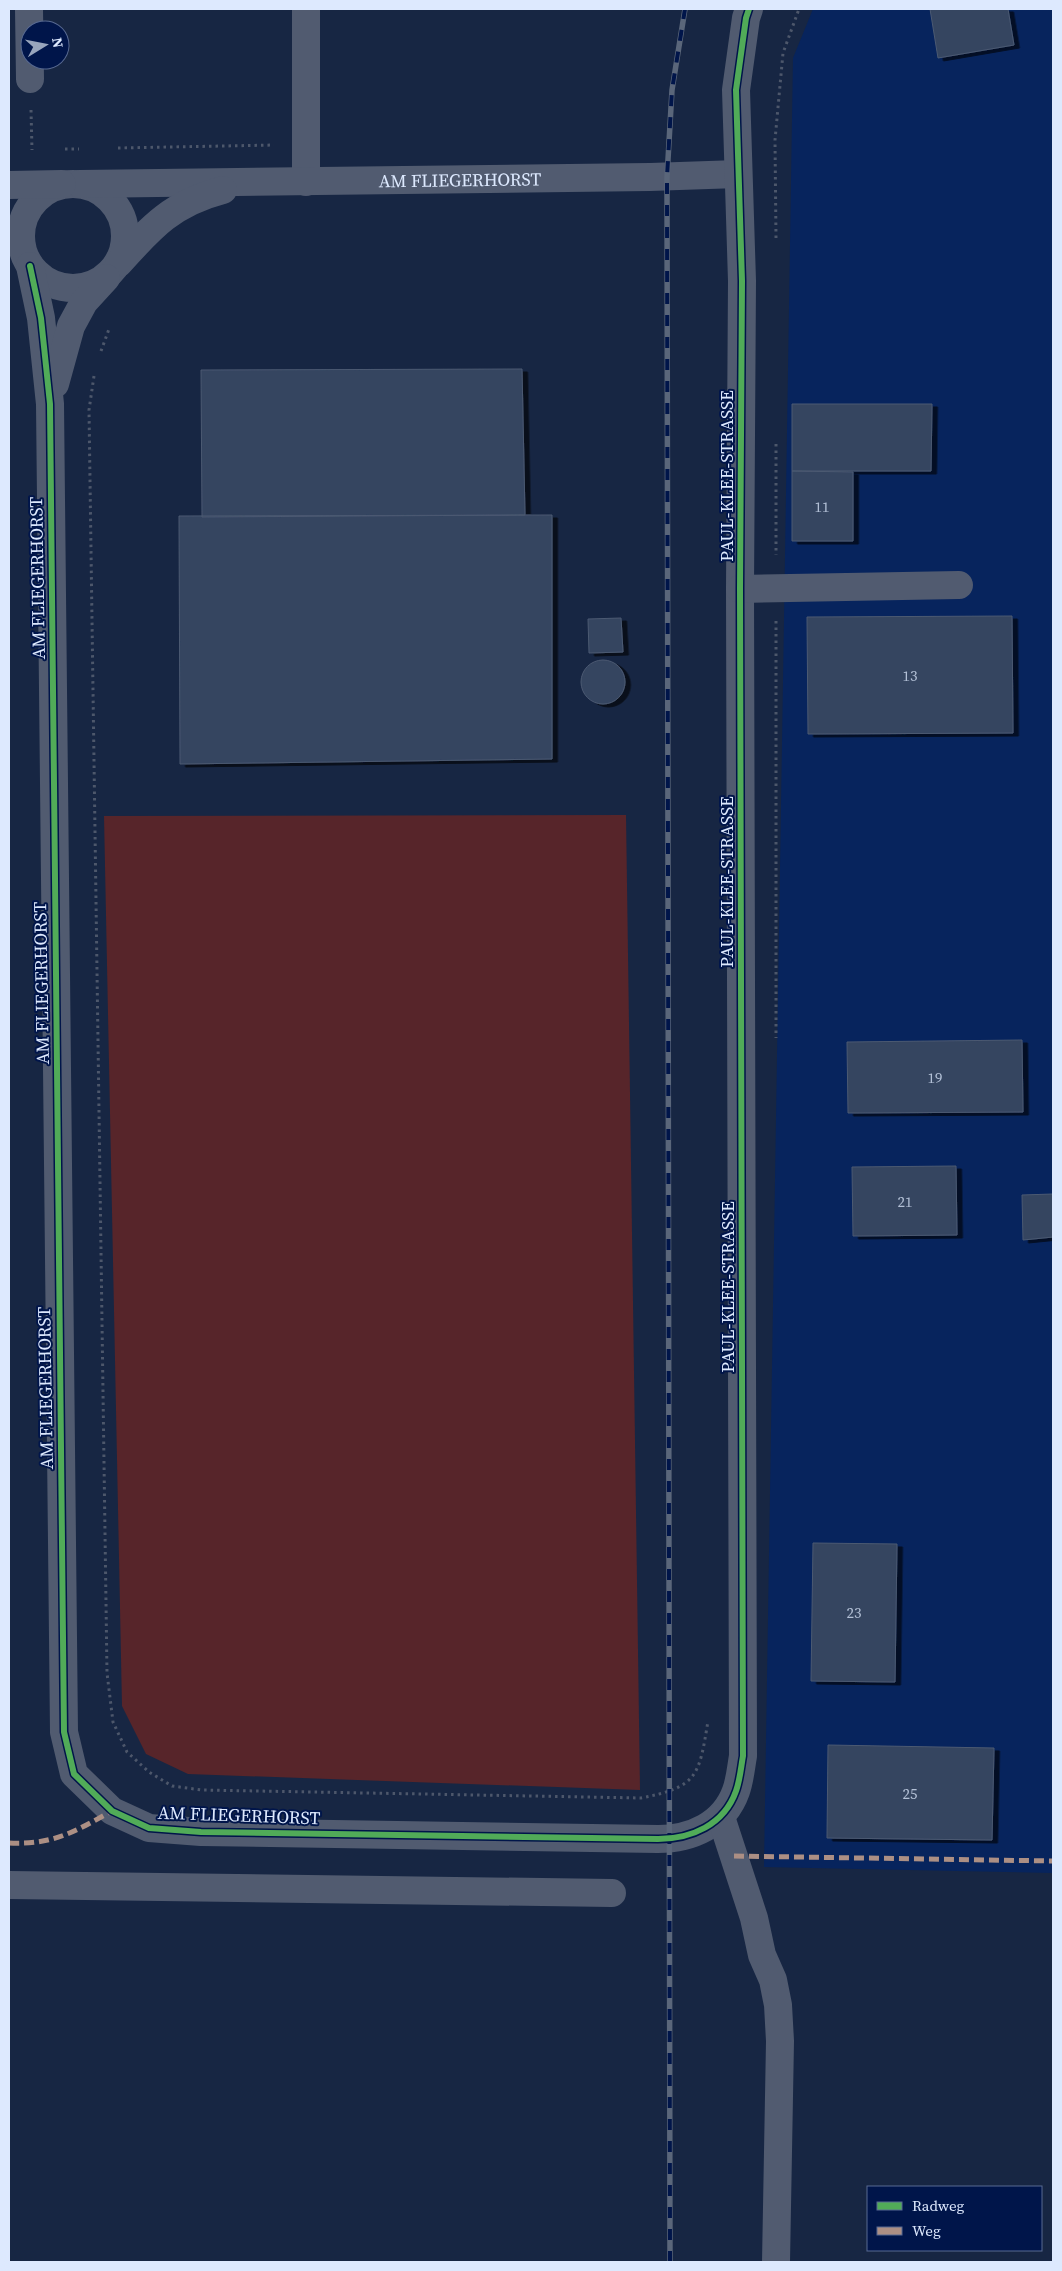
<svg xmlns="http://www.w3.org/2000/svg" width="1062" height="2271" viewBox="0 0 1062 2271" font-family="'Source Serif 4',serif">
<defs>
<filter id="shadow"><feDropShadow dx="5.5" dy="3" stdDeviation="0" flood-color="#0009"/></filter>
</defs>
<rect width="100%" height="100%" fill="#172643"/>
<!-- built -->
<path fill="#07245d" d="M813,9H1053V1873L764,1867L793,58Z"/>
<!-- green -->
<path fill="#57252a" d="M626,815L640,1790L188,1774L146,1754L122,1706L104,816Z"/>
<!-- building -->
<path fill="#344460" stroke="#4c5a72" filter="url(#shadow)" d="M930,9H1008L1014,45L938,58Z
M522,369L525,515L202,517L201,370Z
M792,404H932L931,471H792Z
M792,471L853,472V541H792Z
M552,515V759L180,764L179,516Z
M1012,616L1013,733L808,734L807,617Z
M621,618L623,652L589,653L588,619Z
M581 682a22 22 0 1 1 44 0a22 22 0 1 1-44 0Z
M1022,1040L1023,1112L848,1113L847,1042Z
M956,1166L957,1235L853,1236L852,1167Z
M1053,1194V1237L1023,1240L1022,1195Z
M813,1543L897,1544L895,1682L811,1681Z
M828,1745L994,1748L992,1840L827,1838Z"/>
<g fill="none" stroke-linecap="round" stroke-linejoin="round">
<!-- path -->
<path stroke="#4d576b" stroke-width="3" stroke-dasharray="2.5 4" stroke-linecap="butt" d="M31,110L32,150
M118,148L274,145
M65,149H79
M776,238L775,140L783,53L799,9
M101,351L109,329
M94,376L89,410L107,1673L113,1722L127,1752L149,1772L172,1786L202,1790L641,1798C698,1787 699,1776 708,1721
M776,444V555
M776,621V1038"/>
<!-- minor -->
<g stroke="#515b70" stroke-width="28">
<path d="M29,9L30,79"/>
<path d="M306,9V182"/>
<circle cx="73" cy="236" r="52"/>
<path id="s1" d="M80,184L650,177L738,174"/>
<path d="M9,185L62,184"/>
<path d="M119,263C152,226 173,203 223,190"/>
<path d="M30,266L41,318L50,404L64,1732L74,1774L112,1811L149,1828L201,1832L658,1839C691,1839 724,1825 736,1791C740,1780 741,1767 743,1756L740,589L742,281L736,90L746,18L749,9"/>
<path d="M55,384L71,326L84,302L106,278"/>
<path d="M740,589L959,585"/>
<path d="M721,1817L754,1918L762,1955L773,1980L778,2005L780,2041L776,2262"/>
<path d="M9,1885L612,1893"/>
</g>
<defs>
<path id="rail" d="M670,2262L667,177L672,90L685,9"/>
</defs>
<!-- rail casing -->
<use href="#rail" stroke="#5a667a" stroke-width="5.5"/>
<!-- rail -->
<use href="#rail" stroke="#00154a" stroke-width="4" stroke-dasharray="11" stroke-linecap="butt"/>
<!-- quiet -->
<path stroke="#ac8f84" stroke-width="5" stroke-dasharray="10 5" stroke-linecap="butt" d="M9,1843C53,1845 74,1832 112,1811
M734,1856L1053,1861"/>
<defs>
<path id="cycleway" d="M30,266L41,318L50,404L64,1732L74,1774L112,1811L149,1828L201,1832L658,1839C691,1839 724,1825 736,1791C740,1780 741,1767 743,1756L740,589L742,281L736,90L746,18L749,9"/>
</defs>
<!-- cycleway casing -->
<use href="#cycleway" stroke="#00154a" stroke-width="9"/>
<!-- cycleway -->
<use href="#cycleway" stroke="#51ab58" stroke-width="6"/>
</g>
<g text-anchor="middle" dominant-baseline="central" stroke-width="4" stroke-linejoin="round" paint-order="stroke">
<!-- number labels -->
<g font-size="15" fill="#b3c0d6">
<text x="822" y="506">11</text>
<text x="910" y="675">13</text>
<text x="935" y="1077">19</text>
<text x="905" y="1201">21</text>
<text x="854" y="1612">23</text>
<text x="910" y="1793">25</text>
</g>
<!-- street labels -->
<g font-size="18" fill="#dde9fe" stroke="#00154a">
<text stroke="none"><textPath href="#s1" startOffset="380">AM FLIEGERHORST</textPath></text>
<text transform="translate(726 476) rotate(-90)">PAUL-KLEE-STRASSE</text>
<text transform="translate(37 578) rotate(-91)">AM FLIEGERHORST</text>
<text transform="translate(726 882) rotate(-90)">PAUL-KLEE-STRASSE</text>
<text transform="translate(41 983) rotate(-91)">AM FLIEGERHORST</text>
<text transform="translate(727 1287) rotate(-90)">PAUL-KLEE-STRASSE</text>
<text transform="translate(45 1388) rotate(-91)">AM FLIEGERHORST</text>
<text transform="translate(239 1815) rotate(2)">AM FLIEGERHORST</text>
</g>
</g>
<!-- border -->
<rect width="1062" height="2271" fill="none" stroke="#dde9fe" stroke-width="20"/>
<!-- legend -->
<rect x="867" y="2186" width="175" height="65" fill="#00154a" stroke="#586a92"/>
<rect x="877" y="2202" width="25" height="8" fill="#51ab58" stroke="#586a92"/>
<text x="912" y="2211" font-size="15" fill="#dde9fe">Radweg</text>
<rect x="877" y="2227" width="25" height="8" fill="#ac8f84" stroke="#586a92"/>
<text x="912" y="2236" font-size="15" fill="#dde9fe">Weg</text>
<!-- north arrow -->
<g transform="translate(45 45) rotate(80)"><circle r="24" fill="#00154a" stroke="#586a92"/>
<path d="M0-4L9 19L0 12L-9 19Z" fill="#98a5bd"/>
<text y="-8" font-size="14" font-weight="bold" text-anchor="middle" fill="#dde9fe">N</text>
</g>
</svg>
